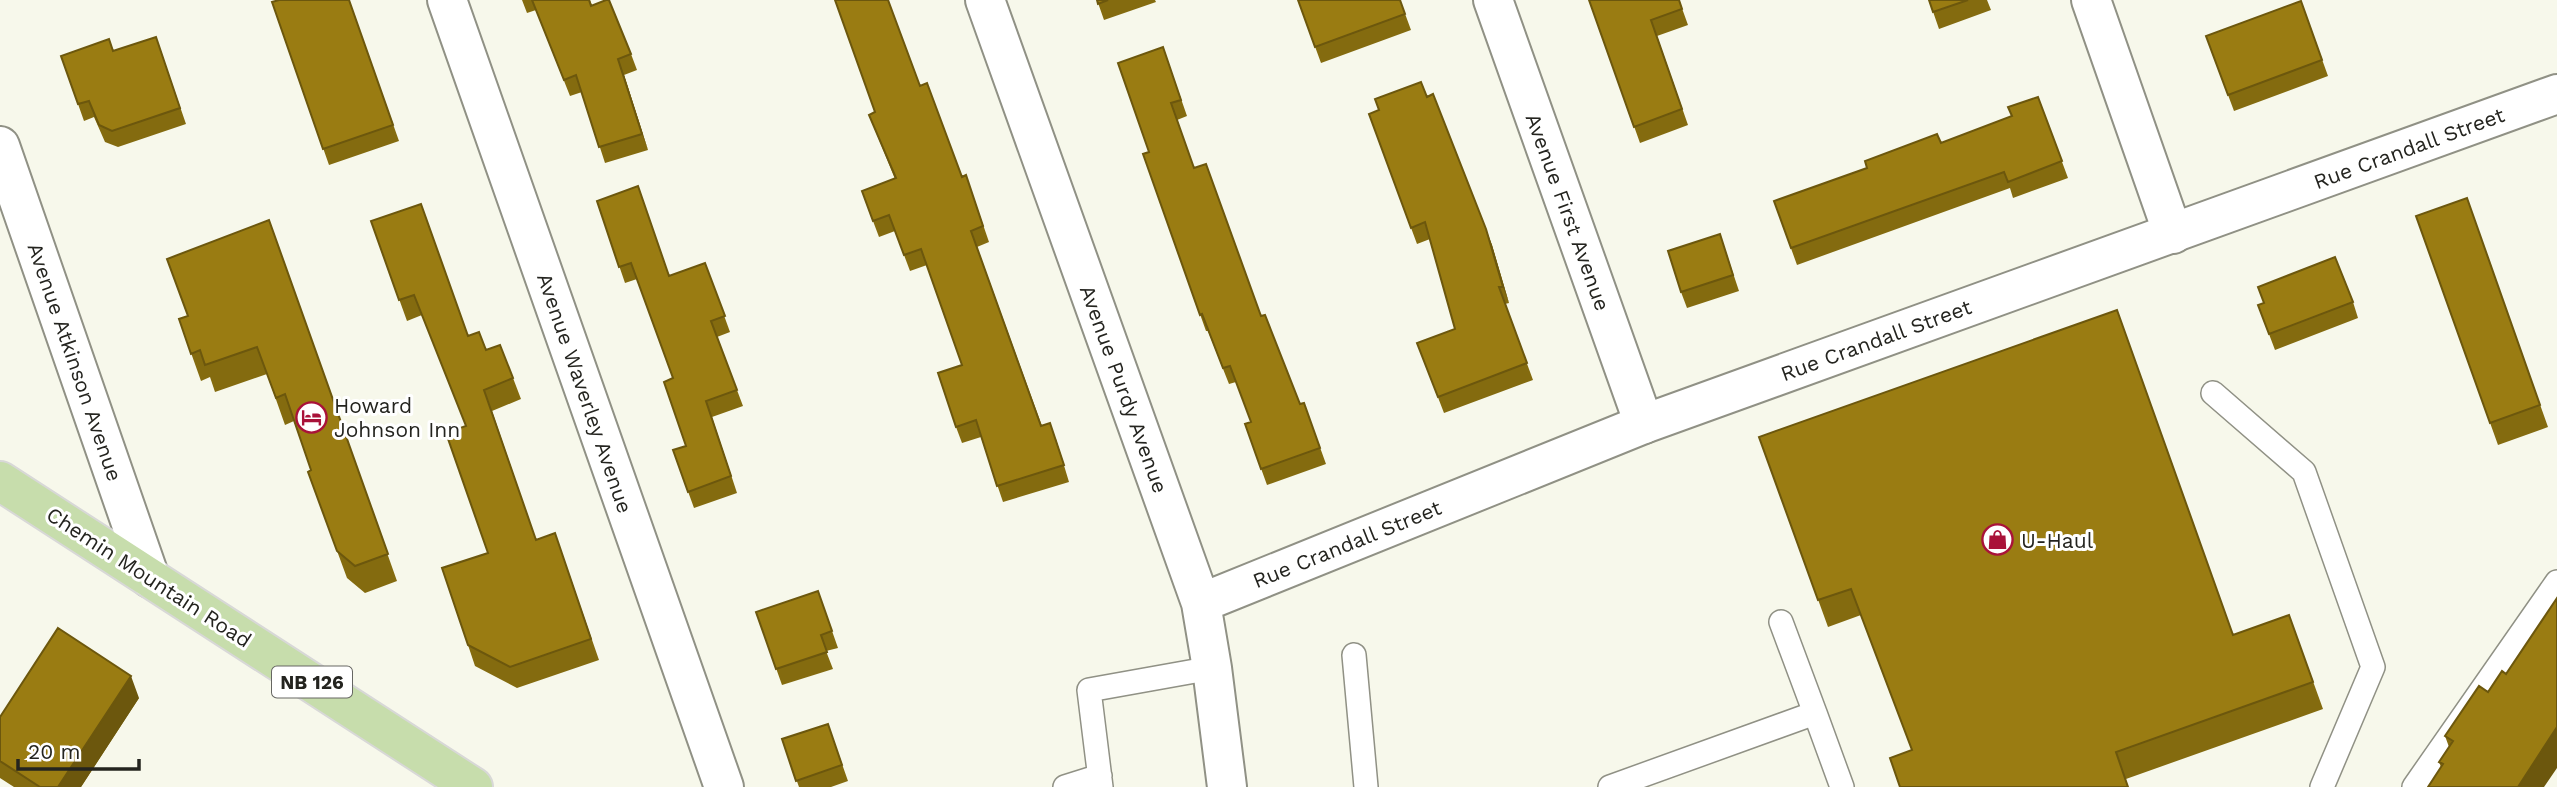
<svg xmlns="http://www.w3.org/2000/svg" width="2557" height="787" viewBox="0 0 2557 787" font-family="'Work Sans',sans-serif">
<rect width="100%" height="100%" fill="#f7f8eb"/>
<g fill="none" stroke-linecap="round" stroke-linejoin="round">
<defs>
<path id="lane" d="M2213,393L2304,472L2373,667L2322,787
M1781,622L1815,713
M1354,655L1366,787
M1065,787L1100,776
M1101,787L1089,690L1212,668
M1610,787L1815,713L1842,787
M2414,787L2557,582"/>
<path id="street" d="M447,0L724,787
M1493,0L1644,424
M2091,0L2173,234
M0,146L150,578"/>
<path id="secondary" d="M985,0L1201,603L1212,668L1227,787
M1201,603L1644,424L2557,94"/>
<path id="primary" d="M0,481L473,787"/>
</defs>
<!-- lane casing -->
<use href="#lane" stroke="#909185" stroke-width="26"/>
<!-- street casing -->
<use href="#street" stroke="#909185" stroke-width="42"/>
<!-- secondary casing -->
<use href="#secondary" stroke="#909185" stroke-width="42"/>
<!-- primary casing -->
<use href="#primary" stroke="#d8d8d7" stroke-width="42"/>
<!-- lane -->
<use href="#lane" stroke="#fff" stroke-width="23"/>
<!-- street -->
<use href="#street" stroke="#fff" stroke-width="38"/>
<!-- secondary -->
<use href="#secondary" stroke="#fff" stroke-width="38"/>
<!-- primary -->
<use href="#primary" stroke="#c7ddac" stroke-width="38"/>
</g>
<!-- wall -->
<path fill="#846b0f" d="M349,0L399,141L329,165L272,2Z
M522,0H590L592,5L631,54L637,70L624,75L648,150L605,163L582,92L570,96L536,10L527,13Z
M1097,0H1155L1156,2L1104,20Z
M1298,0H1400L1411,30L1321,63Z
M1589,0H1679L1688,25L1657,36L1688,125L1640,143Z
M1929,0H1987L1991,10L1939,29Z
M2301,1L2328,76L2234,111L2206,36Z
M156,37L186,124L118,147L105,142L94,117L84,121L61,56L113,51Z
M1163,47L1187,116L1177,120L1194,168L1300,404L1304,403L1326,464L1267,485L1245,424L1251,422L1236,382L1229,384L1208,331H1206L1143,154L1149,152Z
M920,86L962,177L966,175L989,242L977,247L1042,426L1056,439L1069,482L1003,502L981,437L962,443L956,427L962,365L927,265L910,271L895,231L879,237L873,221L895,179L869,115Z
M1427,97L1492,245L1509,303L1505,304L1533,380L1444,413L1417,343L1455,329L1430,239L1417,244L1369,114Z
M2038,97L2068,178L2013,198L2010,188L1797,265L1774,201L1941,143L2012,116Z
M2467,198L2548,427L2498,445L2416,216Z
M597,201L670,276L705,263L730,332L717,337L743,406L712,417L737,493L694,508L673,450L686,446L673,378L637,279L625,283Z
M269,220L397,581L365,593L347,578L308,472L311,470L294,421L285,425L267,374L215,392L210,377L201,381L179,319L188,316Z
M371,221L468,336L486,350L513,378L521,399L492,411L536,540L555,533L599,660L517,688L475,666L468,645L488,553L466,426L422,315L407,321Z
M1720,234L1739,291L1687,308L1681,292Z
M2353,302L2358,318L2275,350L2258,305Z
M1759,437L2233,635L2289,615L2323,709L2126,779L1912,750L1861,615L1828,627Z
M818,591L838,648L826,651L833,669L782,685L756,612Z
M2506,674L2441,767L2439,762L2449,747L2445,736Z
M139,698L81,787H14L0,778V717Z
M828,724L848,781L831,787H799L782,739Z"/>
<!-- shaded-wall -->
<path fill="#6c570d" d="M618,59L624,75L648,150L642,134Z
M1486,229L1492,245L1509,303L1503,287Z
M131,676L139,698L81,787H58Z
M2557,727V768L2544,787H2518Z"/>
<!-- building -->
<path fill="#9a7c12" stroke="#6c570d" stroke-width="2" d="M279,0H349L393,125L323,149L272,2Z
M532,0H589L591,6L606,0H609L631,54L618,59L642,134L599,147L576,75L564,80Z
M835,0H888L920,86L927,83L962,177L966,175L983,226L971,231L1041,426L1050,423L1064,465L997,486L976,420L956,427L938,373L962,365L921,249L904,255L889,215L873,221L862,191L896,178L869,115L875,112Z
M1097,0H1108L1098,4Z
M1298,0H1400L1405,14L1315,47Z
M1589,0H1679L1682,9L1651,20L1682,109L1634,127Z
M1929,0H1968L1933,12Z
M2301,1L2322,60L2228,95L2206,36Z
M156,37L180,108L112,131L99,125L89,101L78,104L61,56L109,39L113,51Z
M1163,47L1181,100L1171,103L1194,168L1206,164L1261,316L1265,315L1300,404L1304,403L1320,448L1261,469L1245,424L1251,422L1230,366L1223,368L1202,314L1200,315L1143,154L1149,152L1118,63Z
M1421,82L1427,97L1433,94L1486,229L1503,287H1499L1527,363L1438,397L1417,343L1455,329L1425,222L1411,228L1369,114L1379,110L1375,99Z
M2038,97L2062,161L2008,182L2004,172L1791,248L1774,201L1867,168L1865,161L1937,134L1941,143L2012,116L2008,107Z
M638,186L669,276L705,263L725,316L711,321L737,390L706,401L731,476L688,492L673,450L686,446L664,382L673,378L631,263L619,267L597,201Z
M2467,198L2540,405L2490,423L2416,216Z
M421,204L468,336L479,332L486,350L500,345L513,378L484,390L536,540L555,533L591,639L510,667L468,645L442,568L488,553L446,433L466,426L414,295L399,300L371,221Z
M269,220L388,554L355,566L337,551L308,472L311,470L285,394L276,398L257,347L205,365L200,350L191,354L179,319L188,316L167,259Z
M1720,234L1733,275L1681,292L1668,251Z
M2335,257L2353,302L2269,334L2258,305L2264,303L2258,287Z
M2117,310L2233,635L2289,615L2313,682L2116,752L2128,787H1900L1890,758L1912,750L1851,589L1818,600L1759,437Z
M818,591L832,631L821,635L827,652L776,669L756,612Z
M2557,598V727L2518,787H2428L2443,764L2439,762L2453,741L2445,736L2479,686L2488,692L2502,671L2506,674Z
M58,628L131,676L58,787H40L0,761V717Z
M828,724L842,765L796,781L782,739Z"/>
<!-- icons -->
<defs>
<symbol id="hotel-ring" viewBox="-11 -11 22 22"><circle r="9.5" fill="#fff" stroke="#a91239" stroke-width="1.5"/><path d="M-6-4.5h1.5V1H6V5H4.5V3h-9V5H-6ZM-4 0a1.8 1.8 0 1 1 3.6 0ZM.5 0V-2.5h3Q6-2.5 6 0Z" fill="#a91239"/></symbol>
<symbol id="shop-ring" viewBox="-11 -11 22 22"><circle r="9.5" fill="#fff" stroke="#a91239" stroke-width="1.5"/><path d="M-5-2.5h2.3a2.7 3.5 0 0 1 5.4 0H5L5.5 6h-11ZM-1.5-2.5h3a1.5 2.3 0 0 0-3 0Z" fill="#a91239"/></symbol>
</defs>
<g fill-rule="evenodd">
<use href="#hotel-ring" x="294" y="400" width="35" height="35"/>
<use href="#shop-ring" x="1980" y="522" width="35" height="35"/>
</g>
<g text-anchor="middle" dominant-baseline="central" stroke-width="6" stroke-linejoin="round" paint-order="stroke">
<!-- shield labels -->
<rect fill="#fff" stroke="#666662" stroke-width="2" x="272" y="666.5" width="80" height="31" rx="5"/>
<g font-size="19" font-weight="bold" fill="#24241f">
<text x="312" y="682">NB 126</text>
</g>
<!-- street labels -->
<g font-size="21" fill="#24241f" stroke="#fff">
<text transform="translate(2409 148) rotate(-20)">Rue Crandall Street</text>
<text transform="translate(1568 212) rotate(70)">Avenue First Avenue</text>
<text transform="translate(1876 340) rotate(-20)">Rue Crandall Street</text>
<text transform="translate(75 362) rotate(71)">Avenue Atkinson Avenue</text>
<text transform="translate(1124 389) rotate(70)">Avenue Purdy Avenue</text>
<text transform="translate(585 393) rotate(71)">Avenue Waverley Avenue</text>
<text transform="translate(1347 544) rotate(-22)">Rue Crandall Street</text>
<text transform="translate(149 577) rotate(33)">Chemin Mountain Road</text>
</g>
<!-- poi labels -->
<g font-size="21" fill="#24241f" stroke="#fff" text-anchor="start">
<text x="334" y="405">Howard<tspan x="334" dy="24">Johnson Inn</tspan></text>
<text x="2021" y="540">U-Haul</text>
</g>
</g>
<!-- scale -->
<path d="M18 759v10h121v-10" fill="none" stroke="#24241f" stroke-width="3.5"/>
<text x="28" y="759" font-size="21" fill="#24241f" stroke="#ffffff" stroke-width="5" paint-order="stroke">20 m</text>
</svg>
